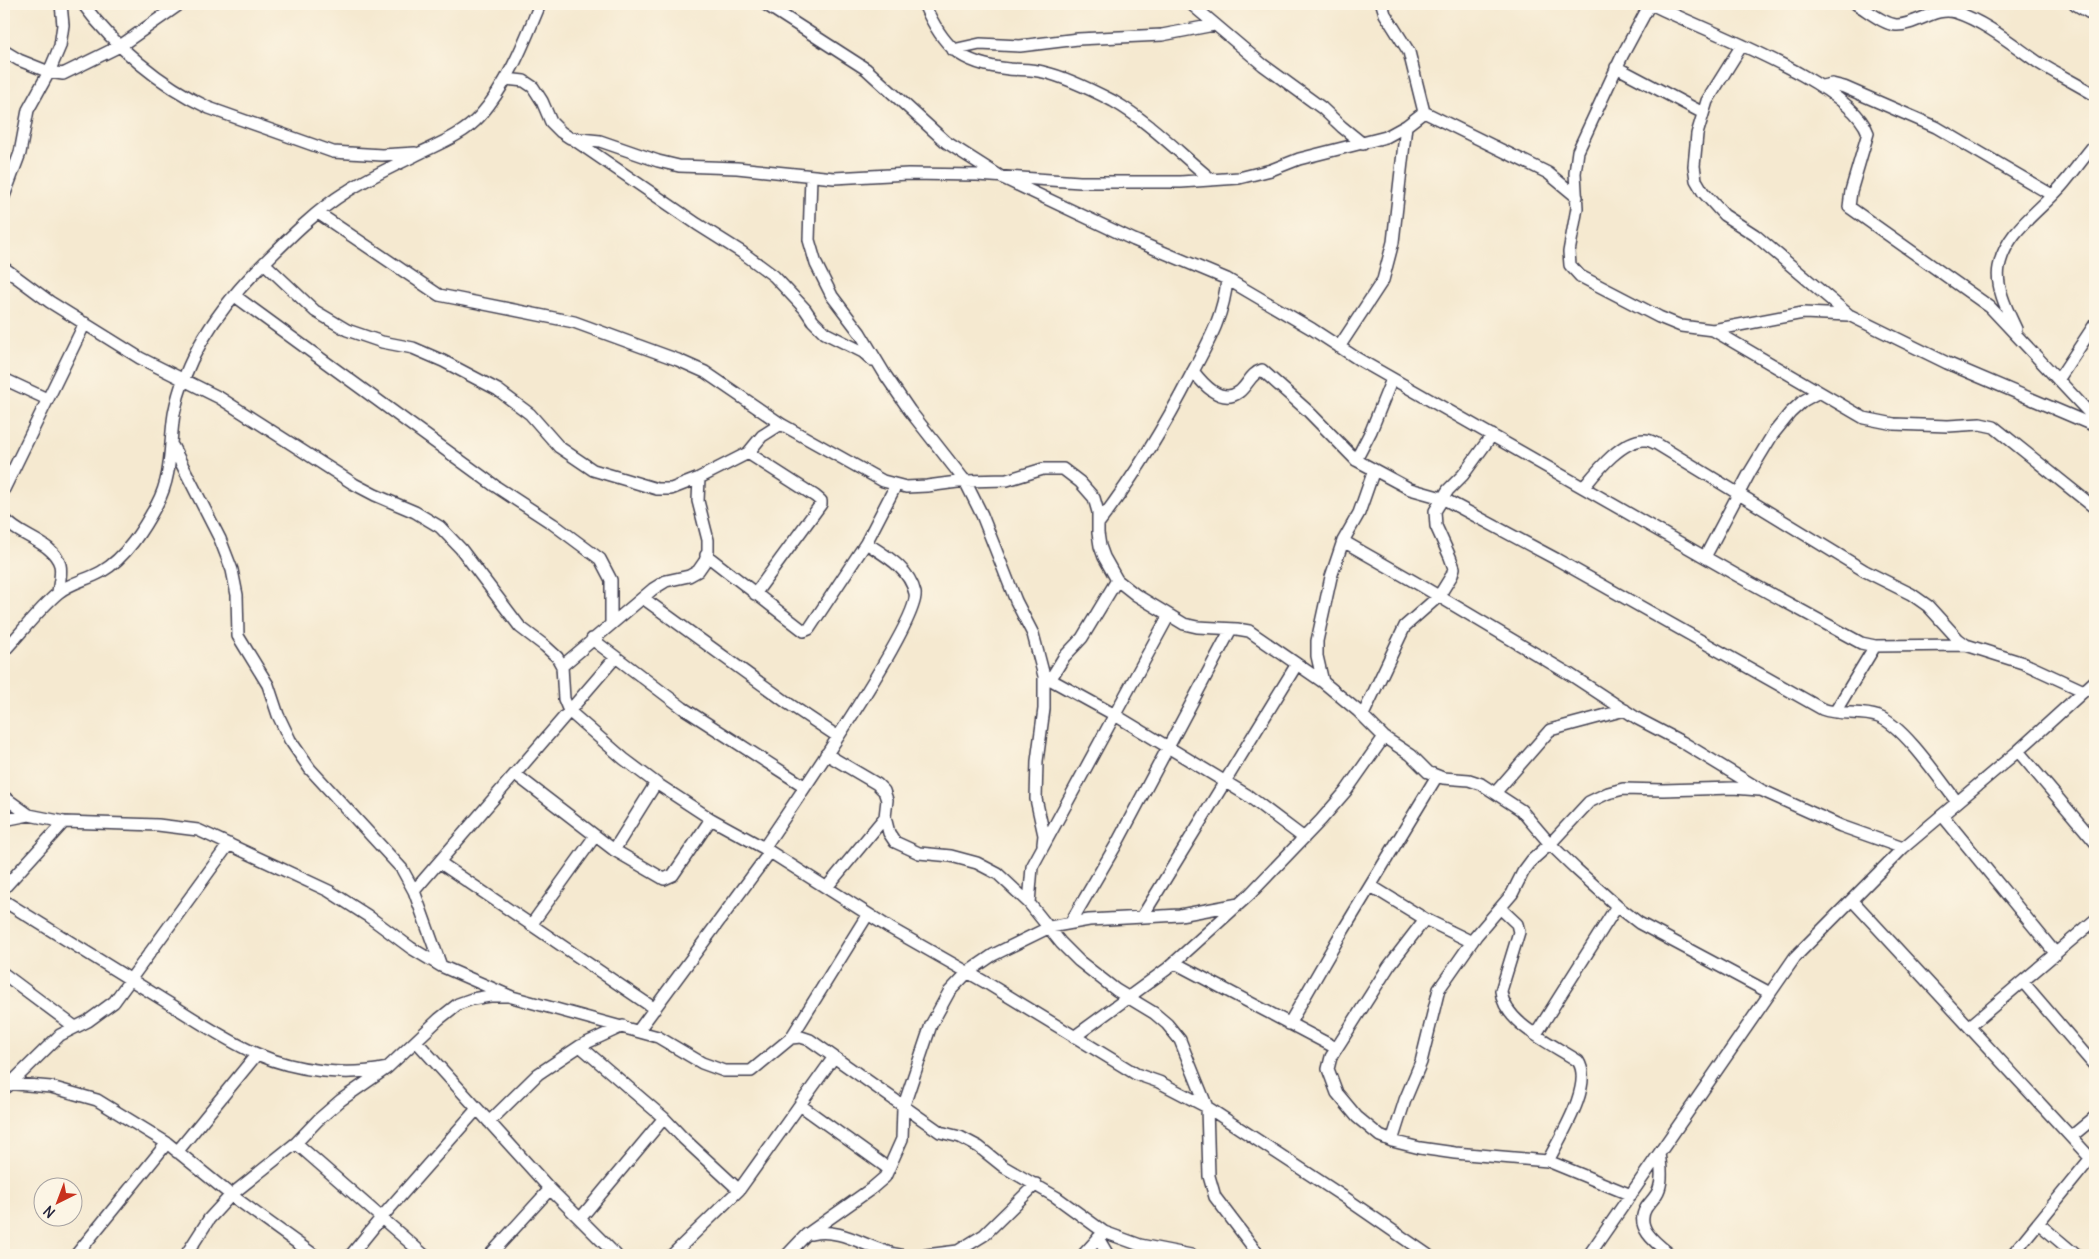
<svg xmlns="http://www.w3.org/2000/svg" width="2099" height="1259" viewBox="0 0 2099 1259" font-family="Delius,sans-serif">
<rect width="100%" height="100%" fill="#fcf5e5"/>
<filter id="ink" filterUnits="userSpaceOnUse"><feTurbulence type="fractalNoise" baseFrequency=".02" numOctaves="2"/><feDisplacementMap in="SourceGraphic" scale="10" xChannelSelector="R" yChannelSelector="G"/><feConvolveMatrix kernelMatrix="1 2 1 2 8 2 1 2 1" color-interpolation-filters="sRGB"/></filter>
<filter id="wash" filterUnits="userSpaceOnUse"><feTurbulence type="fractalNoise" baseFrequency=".0096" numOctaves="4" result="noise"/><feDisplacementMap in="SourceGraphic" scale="20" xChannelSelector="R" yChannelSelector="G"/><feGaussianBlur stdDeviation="1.12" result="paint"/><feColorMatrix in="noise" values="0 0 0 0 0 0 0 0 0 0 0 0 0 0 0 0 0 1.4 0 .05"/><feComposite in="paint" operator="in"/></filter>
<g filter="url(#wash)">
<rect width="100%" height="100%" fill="#f5e9d0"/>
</g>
<g filter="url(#ink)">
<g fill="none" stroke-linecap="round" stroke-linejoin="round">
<defs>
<path id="minor" d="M83,4C115,47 160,85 209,108L333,152L382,155L415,153
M765,4L866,69L946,142L1001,177L1134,240L1227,279L1312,329L1358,359L1738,576L1861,643L1875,646L1966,645L2023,663L2084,691
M924,4C943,47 960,64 1009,69C1020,70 1032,69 1043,72C1066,77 1092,90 1113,101C1150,122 1180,154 1212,180
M1191,4L1263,65L1322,108L1342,127L1363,144
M1382,4L1385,14L1409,52L1424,112L1548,173L1577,197
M1650,4L1622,56L1578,151L1575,173L1577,208L1569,252L1570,265L1580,276L1659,317L1681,326L1713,330L1803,313L1849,315
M1651,4C1702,30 1850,82 1868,133L1851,191L1849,207L1990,307L2095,419
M1856,4C1867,10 1883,24 1896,25C1915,26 1936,6 1955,12C1986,22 2013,45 2039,63C2057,74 2077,84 2095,95
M2075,4L2095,16
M1742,45L1707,101L1697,134L1694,166L1696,180L1703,192L1724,215L1755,235L1849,315L1947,363L2095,426
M953,50L980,44L1020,46L1078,39L1162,35L1214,25
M4,51L19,60L49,72L63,74L120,46L180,4
M1616,67L1703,113
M506,79L524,81L533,87L542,101L551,122L561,132L570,138L600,141L658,161L679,166L737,168L834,178L908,174L977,175L1080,182H1181L1239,178L1271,170L1299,159L1386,137L1406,126L1424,112
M1822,86L1832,84L1844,87L1936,127L2052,195
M573,139L697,224L743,253L774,276L805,309L813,321L825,333L863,352L872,360
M811,176L809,240L816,264L832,296L860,333L886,376L910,411L965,481L982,515L1016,601L1033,634L1044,676V709L1037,761L1036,799L1044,835L1043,844
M4,196L20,153L28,110L49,72L60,46L63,25L61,4
M318,213L439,295L574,322L678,360L705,372L781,424L883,481L906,487L927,486L965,481L1007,480L1043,469H1063L1080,482L1094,498L1098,512V533L1100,546L1104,557L1117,580L1136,595L1184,624L1197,627L1237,629L1249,631L1323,682L1358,711L1384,737L1411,755L1428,772L1443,778L1469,780L1481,784L1521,810L1550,844L1576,869L1617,906L1639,923L1770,993
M264,263L315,311L347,330L382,342L413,348L443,361L498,390L530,414L559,447L593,470L657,489H671L699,478L748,453L762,436L781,424
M4,268L50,302L140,358L220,398L354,484L375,495L415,512L440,527L461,549L520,627L545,646L557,657L562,666L564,699L569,711L624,759L656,783L711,819L764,848L890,928L990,985L1136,1074L1159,1082L1207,1107L1344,1197L1428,1255
M235,296L495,486L553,524L600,559L611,580V624
M2016,329C2008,312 1995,287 1999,267C2006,230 2042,210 2064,183C2075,170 2084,157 2095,144
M1713,330L1864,418L1894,424L1948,426L1980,424L1994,427L2095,508
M1339,347L1383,280L1393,242L1406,126
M1193,371C1203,384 1221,405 1239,392C1248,385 1251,373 1262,370L1308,411L1356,460L1410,489L1442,498L1556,559L1822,709C1840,716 1861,710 1879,717C1904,726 1940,780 1957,802
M4,379L47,399
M2058,380L2095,324
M173,447L220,539L232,570L237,595L238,636L268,685L278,715L290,740L310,769L402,869L414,891L441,966
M748,453L815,496L821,501V504L755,594
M1356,460L1371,431L1392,379
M1584,487C1597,471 1623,438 1646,440C1650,440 1654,443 1657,444L1865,571L1911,594L1928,606L1958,639L1966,645
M4,489L85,323
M4,518C18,537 53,541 60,565C62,573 59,584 58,592
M1098,524C1134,477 1164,428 1191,375C1208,343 1224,316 1227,279
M1343,541L1420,585L1571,675L1638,719L1682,742L1761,790L1841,826L1903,848
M706,555L804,631L809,629L866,543L896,485
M1705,557L1750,472L1773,434L1790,413L1803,401L1819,392
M643,598L789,704L837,736
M592,639L683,708L804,786
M4,651C21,633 39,609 58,593C71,582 87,580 101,572C126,558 144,528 157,504C173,474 169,446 174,414C185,354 223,303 266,261C290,237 317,210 346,192C369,177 396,165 420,153C441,143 464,134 480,116C508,84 524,43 540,4
M562,666L653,589L666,581L689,576L698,571L705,561L708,551V540L698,501L699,478
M1044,676L1115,715L1247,795L1304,838
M1050,680L1064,657L1082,638L1117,580
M1323,682L1317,656V641L1331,577L1343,541L1359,513L1374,470
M1835,712L1875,646
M1363,715L1405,626L1439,596L1452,575L1454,568L1450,557L1436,526L1435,511L1448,490L1463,475L1492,435
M2018,751L2095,842
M826,754L877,784L884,791L887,800L885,817L889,833L895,842L919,853L951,856L977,863L998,874L1029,903L1061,943L1079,961L1116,990L1154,1013L1167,1024L1180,1040L1207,1107L1209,1176L1215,1197L1259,1255
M515,774L614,850L664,879L673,875L711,819
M1495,793L1550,730L1625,710
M4,797L29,815
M1942,815L2056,954
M4,820L29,815L64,822L158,825L198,830L329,891L368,916L411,948L441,966L512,997L658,1037L702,1063L724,1071H751L791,1038L868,914
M764,848C787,813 921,621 915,593C909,568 886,556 866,543
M614,850L656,783
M439,862L655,1009
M1371,886L1425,919L1472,942
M827,887L885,817
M4,888L64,822
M414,891L615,658
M1852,900L2095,1163
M4,901C58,934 111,968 165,1001C195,1019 225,1040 257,1054C296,1071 346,1077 387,1068
M1029,903L1032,867L1169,615
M1500,908L1517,924L1519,932L1501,991C1504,1024 1553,1044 1578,1061C1594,1085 1560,1137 1548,1161
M1142,917L1297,664
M1425,919L1389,966L1331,1057L1328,1069L1337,1093L1357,1117L1380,1136L1392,1141L1420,1148L1455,1153L1548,1161L1631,1195
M1071,922L1116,845L1231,629
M531,925L595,836
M1175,963L1336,1048
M4,974L75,1027
M2023,982L2095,1066
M1289,1024L1338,939L1437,776
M1970,1026L2095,920
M638,1031L770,852
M1536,1034L1617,906
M1074,1037L1167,969L1250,894L1321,820L1346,791L1384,737
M791,1038L801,1037L810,1040L940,1132L960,1137L979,1147L1004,1167L1056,1197L1104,1232L1140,1245L1191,1255
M416,1041L550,1189L616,1255
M580,1046L664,1118L683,1138L739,1190
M4,1083L51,1087L97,1100L167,1143L231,1195L314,1255
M7,1087L60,1035L88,1021L114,1002L229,844
M800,1105L889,1169
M489,1122L538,1074L580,1046L623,1026
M2072,1136L2095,1117
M1392,1141L1405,1100L1421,1062L1439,989L1476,936L1512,894L1523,872L1532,860L1550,844L1589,802L1608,793L1623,789L1663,790L1733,788L1759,790
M296,1143L424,1255
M177,1152L257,1054
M1659,1154C1661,1165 1663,1178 1659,1189C1657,1196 1650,1202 1646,1208C1634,1228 1657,1244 1671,1255
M580,1219L664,1118
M2038,1223L2076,1255
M811,1234C842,1226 870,1251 900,1255
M1098,1238L1108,1255
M76,1255L167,1143
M186,1255L209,1219L231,1195L296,1143L318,1120L341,1100L387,1068L439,1019L458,1004L472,999L490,996H506
M351,1255L381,1218L477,1109
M490,1255L550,1189
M672,1255L739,1190L834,1057
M787,1255L806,1235L871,1189L885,1177L902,1139L903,1108L931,1025L949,992L968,972L993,955L1050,927L1089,920L1180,915L1239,904
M926,1255L958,1251L984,1235L1036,1184
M1083,1255L1104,1232
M1589,1255L1795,957L1903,848L2018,751L2095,681
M2012,1255L2091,1158"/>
</defs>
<!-- minor casing -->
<use href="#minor" stroke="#424051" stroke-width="14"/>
<!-- minor -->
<use href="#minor" stroke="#fff" stroke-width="11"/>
</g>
</g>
<!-- margin -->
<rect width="2099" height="1259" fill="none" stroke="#fcf5e5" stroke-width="20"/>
<!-- north arrow -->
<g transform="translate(58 1202) rotate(222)"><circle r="24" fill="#fcf5e5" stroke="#a5a1a1"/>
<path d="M0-4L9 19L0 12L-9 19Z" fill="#c8321e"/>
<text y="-8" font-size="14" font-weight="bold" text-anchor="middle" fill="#22223b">N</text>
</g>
</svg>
